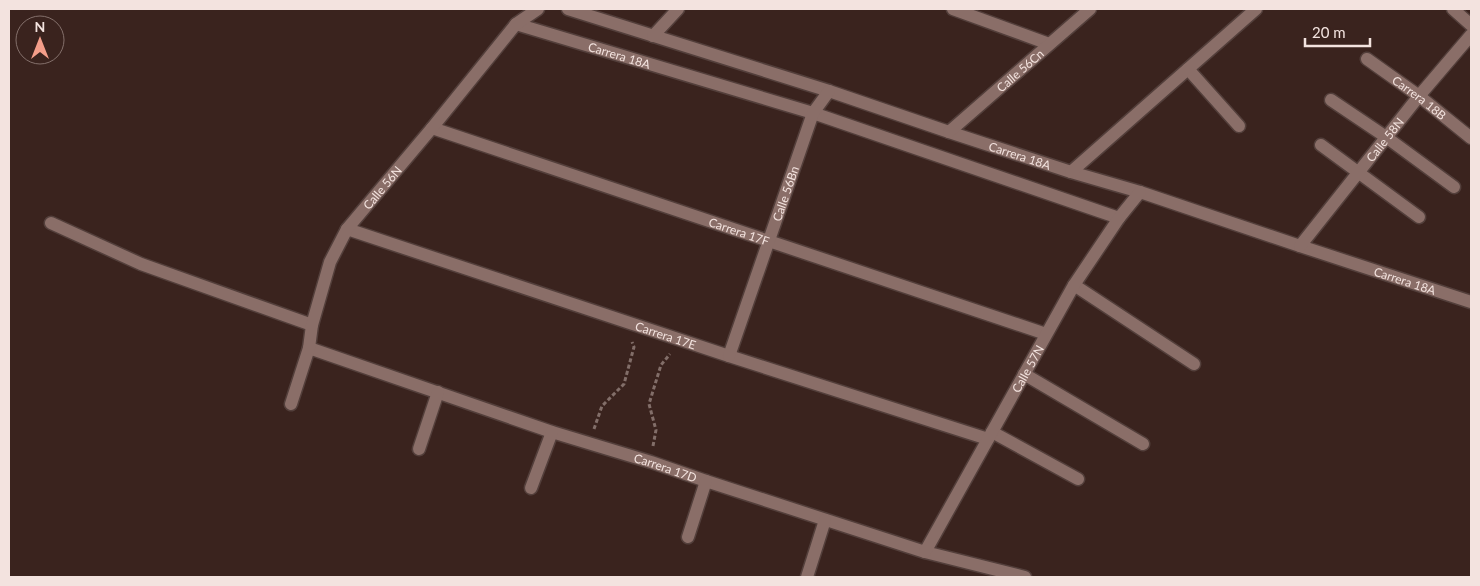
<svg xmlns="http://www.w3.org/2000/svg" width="1480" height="586" viewBox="0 0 1480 586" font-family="Lato,sans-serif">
<rect width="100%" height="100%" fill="#3a231e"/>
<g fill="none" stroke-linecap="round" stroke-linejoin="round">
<defs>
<g id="minor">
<path id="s1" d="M568,9L829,91L949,132L1071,172L1140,192L1300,246L1471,302"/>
<path d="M953,9L1049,44"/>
<path d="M1453,9L1471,25"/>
<path id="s2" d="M516,24L813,113L1119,218"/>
<path d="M653,36L678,9"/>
<path id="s3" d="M1367,59L1419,96L1471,138"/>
<path d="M1188,69L1239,126"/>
<path d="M1331,100L1386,137L1454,187"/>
<path id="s4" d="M432,128L1046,334"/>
<path id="s5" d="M949,132L1090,9"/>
<path d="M1321,145L1419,217"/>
<path d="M1071,172L1256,9"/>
<path d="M51,223L141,264L312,325"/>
<path id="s6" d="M347,229L729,356L988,439"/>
<path id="s7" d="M1300,246L1419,96L1471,35"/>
<path d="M1074,285L1194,364"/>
<path id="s8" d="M309,348L552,432L651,462L706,481L925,552L1025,577"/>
<path id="s9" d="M729,356L813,113L829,91"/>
<path d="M1024,374L1143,444"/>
<path id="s10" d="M291,404L309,348L312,325L330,262L347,229L432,128L516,24L538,9"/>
<path d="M992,432L1078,479"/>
<path d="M419,449L438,392"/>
<path d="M531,488L552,432"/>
<path d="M688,537L706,481"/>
<path id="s11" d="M925,552L1074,285L1119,218L1140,192"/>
<path d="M807,577L825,520"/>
</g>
</defs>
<!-- minor casing -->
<use href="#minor" stroke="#533f3b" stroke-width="15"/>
<!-- path -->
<path stroke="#826e69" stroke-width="3" stroke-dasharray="4 2.5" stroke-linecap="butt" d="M594,429L602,406L624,384L634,347L632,342
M653,446L656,430L649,404L661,365L670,354"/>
<!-- minor -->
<use href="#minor" stroke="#8a6e68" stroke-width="12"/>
</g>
<g text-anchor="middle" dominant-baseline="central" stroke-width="5" stroke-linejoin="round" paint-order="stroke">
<!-- street labels -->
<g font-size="12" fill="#f3e3df" stroke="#3a231e">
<text stroke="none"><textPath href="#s2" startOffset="108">Carrera 18A</textPath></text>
<text stroke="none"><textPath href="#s5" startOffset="94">Calle 56Cn</textPath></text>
<text stroke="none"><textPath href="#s3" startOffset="65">Carrera 18B</textPath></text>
<text stroke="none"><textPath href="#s7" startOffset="136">Calle 58N</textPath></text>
<text stroke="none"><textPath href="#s1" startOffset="475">Carrera 18A</textPath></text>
<text stroke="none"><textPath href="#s10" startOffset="239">Calle 56N</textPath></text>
<text stroke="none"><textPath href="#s9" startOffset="172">Calle 56Bn</textPath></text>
<text stroke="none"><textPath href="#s4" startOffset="324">Carrera 17F</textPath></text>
<text stroke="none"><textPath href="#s1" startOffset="880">Carrera 18A</textPath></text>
<text stroke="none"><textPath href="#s6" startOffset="336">Carrera 17E</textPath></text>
<text stroke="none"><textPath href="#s11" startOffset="210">Calle 57N</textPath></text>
<text stroke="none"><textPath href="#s8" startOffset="376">Carrera 17D</textPath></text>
</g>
</g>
<!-- border -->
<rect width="1480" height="586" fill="none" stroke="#f3e3df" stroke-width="20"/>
<!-- north arrow -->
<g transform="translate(40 40)"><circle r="24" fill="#3a231e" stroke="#84706b"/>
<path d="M0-4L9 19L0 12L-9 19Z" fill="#f49e8a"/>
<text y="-8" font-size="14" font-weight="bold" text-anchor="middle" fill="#f3e3df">N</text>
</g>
<!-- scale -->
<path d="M1305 38v8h65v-8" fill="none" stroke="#f3e3df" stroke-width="2.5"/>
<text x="1312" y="38" font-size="15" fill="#f3e3df" stroke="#3a231e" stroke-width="4" paint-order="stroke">20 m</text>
</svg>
